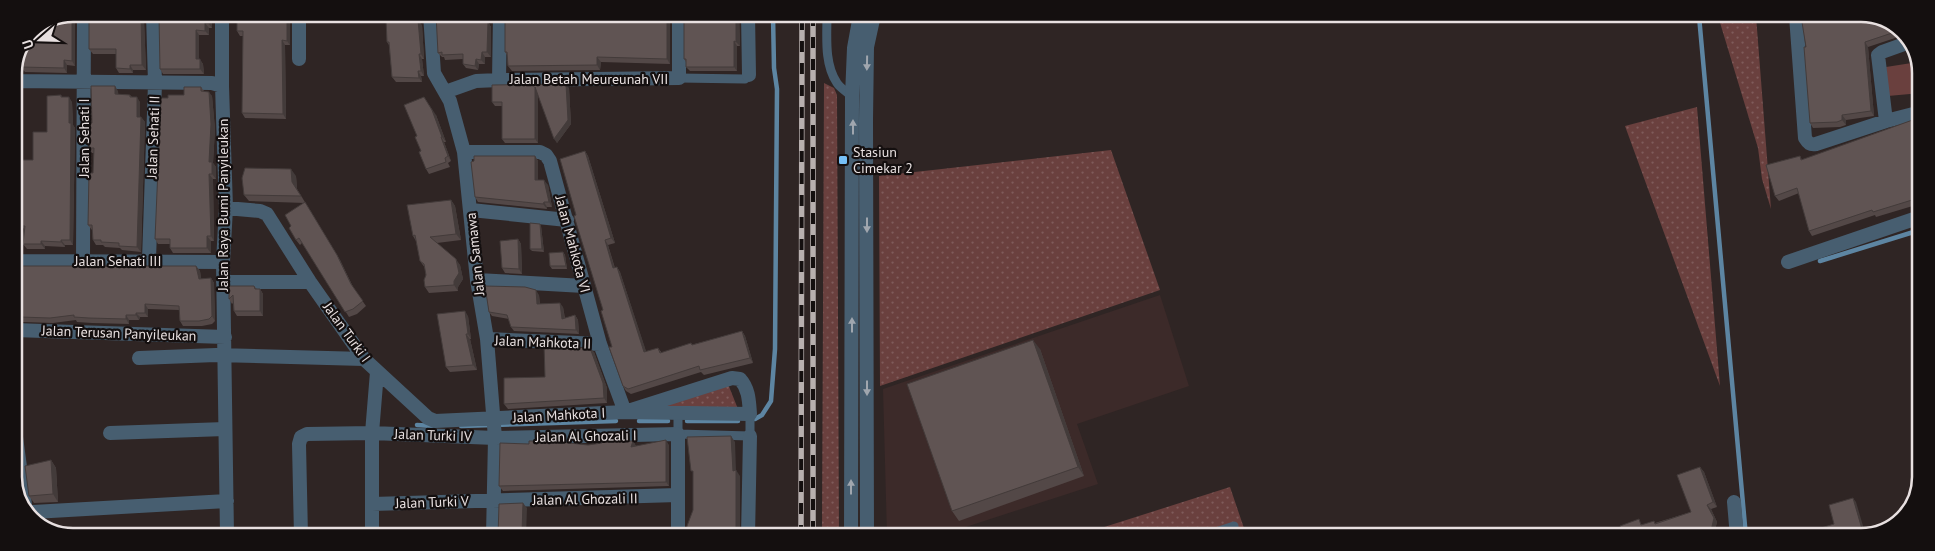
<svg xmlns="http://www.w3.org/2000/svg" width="1935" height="551" viewBox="0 0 1935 551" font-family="'PT Sans',sans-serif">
<defs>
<pattern id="grass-dots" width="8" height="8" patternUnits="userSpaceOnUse" patternTransform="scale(1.25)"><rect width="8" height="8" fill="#6a403e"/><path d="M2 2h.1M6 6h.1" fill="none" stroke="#7f5b5a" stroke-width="1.8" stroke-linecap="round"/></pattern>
</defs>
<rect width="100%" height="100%" fill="#2f2524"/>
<!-- built -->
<path fill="#3c2a29" d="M1160,295L1189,386L1077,424L1098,484L938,536H887L883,389Z"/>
<!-- grass -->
<path fill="url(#grass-dots)" d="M1718,16H1756L1771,209L1762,179L1758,148Z
M824,83L834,88L837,95L839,536H822Z
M1697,107L1720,386L1625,126Z
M1111,150L1160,290L880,386L879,176Z
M728,384L740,414L646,410Z
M1230,487L1247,537L1076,536Z"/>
<!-- park -->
<path fill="#6a403e" d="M1918,62L1921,69V93L1888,96L1886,67Z"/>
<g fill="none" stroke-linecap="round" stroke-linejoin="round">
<!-- stream -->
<path stroke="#5d85a2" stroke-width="4.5" d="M1699,16L1746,537
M1820,261L1920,230
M755,419L762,415L771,401L775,349L777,89L774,68L773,15
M639,421H668
M687,421H738
M417,425L433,426
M461,426L616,421"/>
<!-- service -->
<path stroke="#475e70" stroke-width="9" d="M827,15C827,36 824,64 837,83C840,88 847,92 852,96
M679,78L745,79L749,75
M678,414V434L750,436V414
M1201,537L1234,526"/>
<!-- minor -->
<path stroke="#475e70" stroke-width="14" d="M222,14V86L226,208L223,262L227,535
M334,14L430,16
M430,14L434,73L450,101L464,152L477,280L487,339L495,438L493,536
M748,14L749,75
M1796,16L1805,138C1808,143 1810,145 1816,144L1886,121L1921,112
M299,59V14
M499,80L500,14
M14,81L212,83L222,86
M445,92L476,81L499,80L679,78V14
M1886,121L1878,55L1882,52L1910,42
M464,152H540L546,155L550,161L600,344L625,412
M226,208L260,211L267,214L310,282L364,359L428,418L435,421L625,412L750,414C749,401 749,389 740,379L732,378L625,412
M471,210L567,220
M149,260L155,83L153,14
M14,261L223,262
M83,262L84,14
M1788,262L1920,217
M14,263L15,70
M477,280L584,286
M223,282H310
M14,330L225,337
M487,339L600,344
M139,358L216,355L364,359
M110,433L225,429
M16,437L26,512
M1734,502L1737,537
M372,504L678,495
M33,512L227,501
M301,536L299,444L301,437L307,434L372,433L495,438L678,434V536
M372,536V433L377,372
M748,536L750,436"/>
<!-- tertiary -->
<path stroke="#475e70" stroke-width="14" d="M851,536L852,96L854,48L860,15
M867,536L866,120L867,47L874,15"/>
<defs>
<path id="rail" d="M813,15V536
M801,536L802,15"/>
</defs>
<!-- rail casing -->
<use href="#rail" stroke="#b8b0af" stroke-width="5.5"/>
<!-- rail -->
<use href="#rail" stroke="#140f0f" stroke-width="4" stroke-dasharray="11" stroke-linecap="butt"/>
</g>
<!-- wall -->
<path fill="#534847" d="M73,14H75V66L67,65V73L25,72L21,67Z
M89,14H126H125L141,15L144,20L146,70H133V73H119L116,68V54H93L89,49Z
M160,14H212V28H209V35H199V59L203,64L204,74H163L160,69Z
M290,14V45H285L286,119L245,118L242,113L243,36H240L237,31L239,18Z
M486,14V22H488L491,27V57H485V64H479L478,70L466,68L463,64V59L445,60L444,57H442L438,53Z
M515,14H670V64L601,62L600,70L512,71L508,66L507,55L505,52L515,20Z
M739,14L740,46H737V71H690L686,67V62L684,59Z
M1877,16L1907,34L1868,47L1874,116L1846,120V125L1840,127L1813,128L1810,123Z
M422,25L424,59H422L424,76H421L422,82H396L392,77L389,45L387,42Z
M201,87L204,91L212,96L215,129L213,163L216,167V179H213L214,241H211V253H173L170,248V244H158L155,239L168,98L184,95Z
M569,88L571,124L557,143L538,95V143H505L502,139V106H495L492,102Z
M118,91V94L130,95L132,97L140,102V117H141L145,122L141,252L122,250L120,248L105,247L103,245H96L93,240L92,230L88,225L93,173L94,153H92L89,148L92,123Z
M61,95L62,97L72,102L73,125L75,128L73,245H65V247L45,246V249H27L23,244L24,229L20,221L33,160L47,132Z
M436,115L446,142H444L451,161L448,163L450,167L429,174L426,169L417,136Z
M1921,117V205L1917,206L1916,205L1876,217L1875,215L1812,236L1809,231L1799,193L1779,201L1775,196L1800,156L1802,160Z
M585,151L588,156L615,243L608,245L615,268L617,267L620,272L646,352L658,348L662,353L742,331L745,336L753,363L704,375L701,372L631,394L626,391L623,386L612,347L603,310Z
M535,156L538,161V180L548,185L552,207H547V209L478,202L475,197Z
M296,176L297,189L340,260L354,289L366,306L357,314L349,317L302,243L300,245L296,240L291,226L305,203L249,201L244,195Z
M451,200L455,206L461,240L437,243L460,265L463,279L458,287V291L429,293L425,287L426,275L425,268L420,261L416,241L413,236Z
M540,224L541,226L544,252L532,251L530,249Z
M518,239L521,244L522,274L505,273L502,268Z
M563,252L565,255L567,269H552L550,266Z
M196,266L200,271L201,279L211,278L214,283L215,321L212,324L202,326H183L180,321L179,310L148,309V317H140L139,320H129V324L92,323L77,322L76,320L53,323L23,322L20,317V302L14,306V288Z
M229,286H254L257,289H260L263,294V316H237L234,311L233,303L232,304L229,299Z
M539,295L540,304L563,307L565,318L575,315L578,320L579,334L514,331L511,327L509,319L492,316L489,312Z
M468,316L471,339H470L477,370L450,372L446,367Z
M1040,349L1084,476L959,521L952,511Z
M594,352L607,388V403L508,409L504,404L545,377Z
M633,441L636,446L669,445V486L503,491L499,486L588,445Z
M51,460L56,468L58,502L34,503L29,496Z
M1700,467L1704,472L1717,507L1711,509L1717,522L1714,534L1725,530L1729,537H1621L1642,524L1643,525L1655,523L1691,512Z"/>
<!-- shaded-wall -->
<path fill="#433b3a" d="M72,14H75V66L72,61Z
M208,14H212V28L208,23Z
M287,14H290V45L287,41Z
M483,14H486V27L482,22Z
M667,14H670V64L667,59Z
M736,14H739L740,46L736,42Z
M141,15L144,20L146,70L142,65Z
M418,20L422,25L424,59L421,54Z
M488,22L491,27V57L487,52Z
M205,23L209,28V35L205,31Z
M196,30L199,35V64L196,59Z
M282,40L285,45L286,119L283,114Z
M734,41L737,46V71L734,67Z
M1865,42L1868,47L1874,116L1871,111Z
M482,52L485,57V64L481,60Z
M419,54L422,59L424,76L421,71Z
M597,57L601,62L600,70L597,65Z
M200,59L203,64L204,74L200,69Z
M476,59L479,64L478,70L475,66Z
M64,60L67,65V73L64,68Z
M130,65L133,70V73L130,69Z
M418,71L421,76L422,82L419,78Z
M566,84L569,88L571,124L557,143L554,139Z
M115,86L118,91L119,99L115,94Z
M535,87L538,91V143L535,139Z
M209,92L212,96L215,129L213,163L216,167V179L212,174L209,162Z
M69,97L72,102L73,125L75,128L73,245L70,240Z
M137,97L140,102V122L137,117Z
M424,97L436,115L446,142L442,137Z
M1842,115L1846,120V125L1842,120Z
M141,117L145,122L141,252L137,247Z
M441,137L444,142L451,161L448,156Z
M585,151L588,156L615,243L611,238Z
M535,156L538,161V185L535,180Z
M291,169L296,176L297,189L306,203L292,182Z
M209,174L213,179L214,241L211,236Z
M544,180L548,185L552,207L549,202Z
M451,200L455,206L461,240L456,234Z
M305,202L340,260L354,289L351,284Z
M544,202L547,207V209L543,204Z
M540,224L541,226L544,252L542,249Z
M207,236L211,241V253L207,248Z
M518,239L521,244L522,274L519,269Z
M61,240L65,245V247L61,242Z
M605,240L608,245L616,273L613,268Z
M41,241L45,246V249L41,244Z
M563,252L565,255L567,269L566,266Z
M456,259L460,265L463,279L458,287V291L454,285Z
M196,266L200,271L202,283L199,279Z
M617,267L620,272L648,357L644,352Z
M211,278L214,283L215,321L212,316Z
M260,289L263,294V316L260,311Z
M536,290L539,295L540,309L537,304Z
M560,303L563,307L565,323L562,319Z
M145,304L148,309V317L145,313Z
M465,311L468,316L471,339L468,334Z
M136,313L140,317L139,320L136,315Z
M126,315L129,320V324L126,319Z
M575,315L578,320L579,334L576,330Z
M742,331L745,336L753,363L750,358Z
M466,334L470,339L477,370L473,365Z
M1033,340L1040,349L1084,476L1078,467Z
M590,348L594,352L607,388V403L604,398Z
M731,436L735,442L736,471V470L740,476V536H736Z
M666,440L669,445V486L666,482Z
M633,441L636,446L634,452L631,447Z
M51,460L56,468L58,502L53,494Z
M1700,467L1704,472L1717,507L1713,502Z
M1853,498L1856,502L1866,536H1864Z
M523,503L527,508L526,536L522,533Z
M1707,505L1711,509L1717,522L1713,537L1710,535Z"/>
<!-- building -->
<path fill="#605453" stroke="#433b3a" d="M72,14V61L64,60V68L21,67V56L31,31Z
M89,14H117L141,15L142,65H130V69L116,68V49H89Z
M160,14H208V23H205V31L196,30V59H200V69H160L159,16H160Z
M239,14H287V41L282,40L283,114L242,113L243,31H237V18H239Z
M436,14H483L482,22H488L487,52H482L481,60L476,59L475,66L463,64V54L442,55V52L438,53Z
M515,14H667V59L597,57V65L508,66L507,52H505V22L506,20H515Z
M684,14H736V42L734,41V67H686V59H684Z
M1801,16H1877L1901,30L1865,42L1871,111L1842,115V120L1837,122L1810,123L1804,47H1806Z
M386,19L418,20L421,54H419L421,71H418L419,78L392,77L389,42H387Z
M566,84L568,120L554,139L535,87V139H502V102H492V85Z
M91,86H115V94L130,95V97H137V117H141L137,247L119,246V243L101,242V240H93L92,225H88L89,173H93L94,148H89V123H92Z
M184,87H201V91L209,92L211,124L209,162H212V174H209L211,236H207V248H170V239H155L161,98H168V95H184Z
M61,95V97H69V123H71L70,240H61V242L41,241V244H23L25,226H22V222L20,221V160H33V132H47V96Z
M424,97L432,110L442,137H441L448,156L445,158L446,162L426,169L419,152L421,151L415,137L417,136L404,105Z
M1921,117V199L1913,201L1912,200L1873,212L1872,210L1809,231L1797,188L1775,196L1766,165L1800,156L1801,160Z
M585,151L611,238L605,240L613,268L617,267L644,352L658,348L660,353L691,343L692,345L742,331L750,358L700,370L699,366L628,389L623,386L609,347H612L601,311L603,310L574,216L576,215L560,159Z
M474,156H535V180H544L549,202H544L543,204L475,197L471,162L474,161Z
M245,168L291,169L292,182L301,196L244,195L242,178Z
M451,200L456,234L430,237L456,259L459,273L454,281V285L425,287L424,280L426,275L424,264L420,261L415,235L413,236L407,205Z
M305,202L337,255L351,284L363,301L353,309L345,312L299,238L296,240L289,228L291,226L285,215Z
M530,223L540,224L542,249H530Z
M518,239L519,269L502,268L500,241Z
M563,252L566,266H550L549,253Z
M21,266H196L199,279L211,278L212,316L209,319L199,321H180L179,306L145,304V313H136V315H126V319L89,318L74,317V315L50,318L20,317V295L14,299V288H19Z
M229,286H254L255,289H260V311H234L233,295L229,299Z
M485,286L525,287L536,290L537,304L560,303L562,319L575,315L576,330L511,327L507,315L489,312Z
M465,311L468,334H466L473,365L446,367L437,314Z
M1033,340L1078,467L952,511L907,384Z
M544,345L590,348L603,383L604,398L504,404V378L545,377Z
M731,436L733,471L736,470V536H687V526L693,510V471H691L687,437Z
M666,440V482L499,486L500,443L529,444V441H551L588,445L602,443V441H633L631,447Z
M51,460L53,494L29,496L25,466Z
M1700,467L1713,502L1707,505L1714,518L1710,535L1725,530L1727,537H1621L1624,536L1620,526L1639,519L1641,525L1654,521L1655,524L1691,512L1677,475Z
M1853,498L1864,536L1862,537H1810L1822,533L1821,528L1834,524L1829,505Z
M523,503L522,533H538V536H498L499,504Z"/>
<!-- one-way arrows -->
<defs><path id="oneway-solid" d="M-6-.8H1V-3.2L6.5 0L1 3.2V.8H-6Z" transform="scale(1.25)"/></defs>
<g fill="#a0a6ae">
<use href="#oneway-solid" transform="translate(867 63) rotate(91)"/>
<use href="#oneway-solid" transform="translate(853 127) rotate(-90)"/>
<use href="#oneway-solid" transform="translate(867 225) rotate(90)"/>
<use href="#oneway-solid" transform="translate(852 325) rotate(-90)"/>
<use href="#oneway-solid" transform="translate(867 388) rotate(90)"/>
<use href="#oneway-solid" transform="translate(851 487) rotate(-90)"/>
</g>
<!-- markers -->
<rect fill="#76c0f7" stroke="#140f0f" stroke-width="2" x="838" y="155" width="10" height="10" rx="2.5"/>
<g text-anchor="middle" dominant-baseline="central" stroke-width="4.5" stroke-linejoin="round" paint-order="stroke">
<!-- street labels -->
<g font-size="14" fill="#e8e0e0" stroke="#140f0f">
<text x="589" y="79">Jalan Betah Meureunah VII</text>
<text transform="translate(153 137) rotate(-88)">Jalan Sehati II</text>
<text transform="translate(84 138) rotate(-90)">Jalan Sehati I</text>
<text transform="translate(223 205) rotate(-90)">Jalan Raya Bumi Panyileukan</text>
<text transform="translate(573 244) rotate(75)">Jalan Mahkota VI</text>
<text transform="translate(475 254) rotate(-96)">Jalan Samawa</text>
<text x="118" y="261">Jalan Sehati III</text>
<text transform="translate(347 332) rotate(54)">Jalan Turki I</text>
<text transform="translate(119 333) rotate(2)">Jalan Terusan Panyileukan</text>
<text transform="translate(543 342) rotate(2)">Jalan Mahkota II</text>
<text transform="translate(559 415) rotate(-3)">Jalan Mahkota I</text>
<text transform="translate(433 435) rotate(2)">Jalan Turki IV</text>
<text transform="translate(586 436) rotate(-1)">Jalan Al Ghozali I</text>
<text transform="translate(585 499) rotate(-1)">Jalan Al Ghozali II</text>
<text transform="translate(432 502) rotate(-2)">Jalan Turki V</text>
</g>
<!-- poi labels -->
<g font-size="14" fill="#e8e0e0" stroke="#140f0f" text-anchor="start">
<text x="853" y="152">Stasiun<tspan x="853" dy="16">Cimekar 2</tspan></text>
</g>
</g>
<!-- crop -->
<path d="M0 0H1935V551H0ZM73 22H1861A51 51 0 0 1 1912 73V477A51 51 0 0 1 1861 528H73A51 51 0 0 1 22 477V73A51 51 0 0 1 73 22Z" fill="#140f0f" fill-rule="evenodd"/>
<path fill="none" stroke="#e8e0e0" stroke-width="2.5" d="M73 22H1861A51 51 0 0 1 1912 73V477A51 51 0 0 1 1861 528H73A51 51 0 0 1 22 477V73A51 51 0 0 1 73 22Z"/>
<!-- north arrow -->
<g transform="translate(40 40) rotate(250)" stroke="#140f0f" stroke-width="4" paint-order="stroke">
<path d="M0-4L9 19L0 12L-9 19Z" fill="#e8e0e0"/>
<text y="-8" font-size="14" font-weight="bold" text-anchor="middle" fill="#e8e0e0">U</text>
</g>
</svg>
